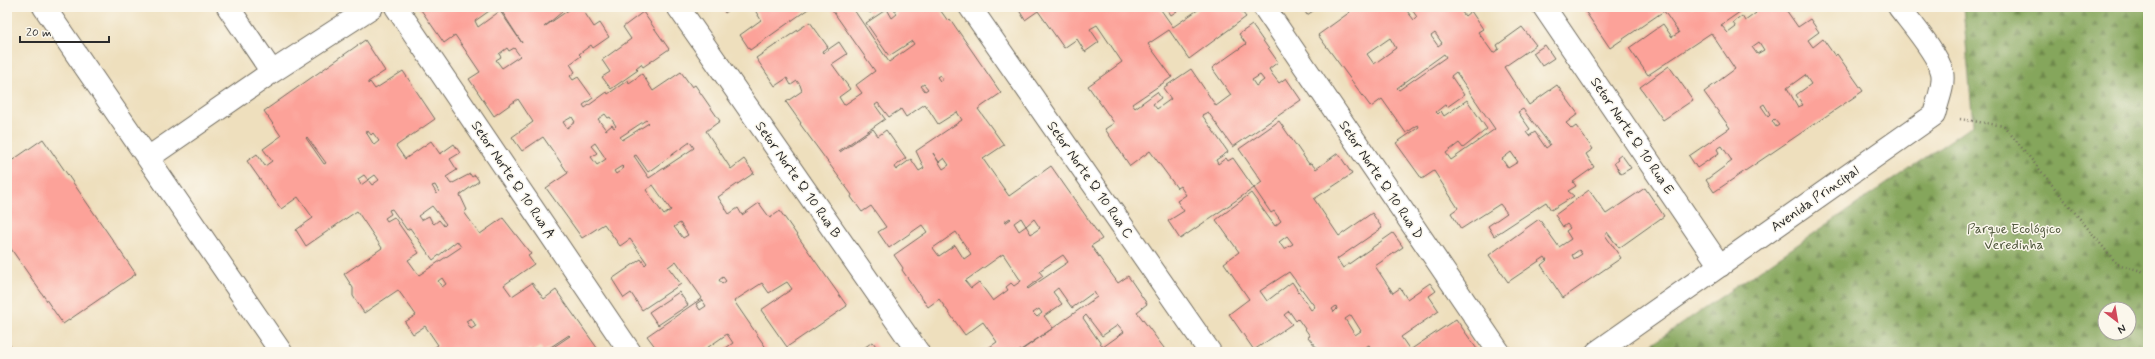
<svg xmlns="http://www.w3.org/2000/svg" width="2155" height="359" viewBox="0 0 2155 359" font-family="Mynerve,sans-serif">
<defs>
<pattern id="forest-firs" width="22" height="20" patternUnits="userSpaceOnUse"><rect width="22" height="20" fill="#85a65b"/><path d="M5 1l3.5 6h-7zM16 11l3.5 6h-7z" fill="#6d874b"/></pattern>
</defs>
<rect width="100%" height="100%" fill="#fbf7ec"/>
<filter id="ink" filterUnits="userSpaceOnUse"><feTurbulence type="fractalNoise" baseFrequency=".025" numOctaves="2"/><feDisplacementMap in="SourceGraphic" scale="8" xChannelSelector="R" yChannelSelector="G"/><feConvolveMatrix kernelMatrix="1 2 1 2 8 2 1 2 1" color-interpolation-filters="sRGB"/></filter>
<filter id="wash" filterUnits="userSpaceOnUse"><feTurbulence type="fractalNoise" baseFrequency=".012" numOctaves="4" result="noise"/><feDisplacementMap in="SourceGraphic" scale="16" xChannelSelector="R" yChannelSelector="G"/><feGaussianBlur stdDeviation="0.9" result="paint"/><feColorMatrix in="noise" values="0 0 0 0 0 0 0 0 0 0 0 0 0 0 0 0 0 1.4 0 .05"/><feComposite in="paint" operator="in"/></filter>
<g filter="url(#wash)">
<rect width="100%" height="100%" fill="#eedfbd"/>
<!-- forest -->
<path fill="url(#forest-firs)" stroke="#586843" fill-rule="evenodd" d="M1963,7H2148V352H1640L1973,125ZM2105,309H2129V333H2105Z"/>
<g id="blocks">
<!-- building -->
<path fill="#fca299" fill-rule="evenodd" d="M419,7H491L492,9L475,21L478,27L500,11L522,43L499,7H558L562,12L544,27L573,7H581L594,27L600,23L609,37L593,48L591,45L579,54L581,56L570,64L575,72L570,76L573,80L578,77L593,98L583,105L585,108L607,92L608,94L628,80L629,83L642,74L653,91L681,72L692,87L695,85L720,121L706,131L731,169L744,159L754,173L718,197L729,214L738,208L742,215L759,203L770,218L780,211L847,306L787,347L761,310L792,289L787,282L769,293L762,283L734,301L769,352H720L733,343L727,334L704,350L705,352H659L647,336L702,298L676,261L668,267L681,284L642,310L631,293L624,298L612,279L641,259L645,265L647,263L630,239L620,246L604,224L582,238L546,188L568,173L543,137L522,151L512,137L533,122L518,99L494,116L469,79L480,72L455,35L444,43ZM507,48L509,51L514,48L520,56L502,68L496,60L501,57L499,54ZM605,114L608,118L610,117L616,126L614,128L612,125L606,130L598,119ZM572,117L575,122L567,128L563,122ZM646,120L649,123L622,140L620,137ZM690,142L694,148L649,178L634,156L636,155L648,172ZM595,143L606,159L597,165L591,157L597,153L591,146ZM622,166L624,168L616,174L614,171ZM653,185L671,210L664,215L646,190ZM680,223L688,235L683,238L674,227ZM723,277L726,281L722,284L719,280ZM702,300L706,306L700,310L696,304Z
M721,7H733L725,13Z
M753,7H811L750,50L740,35L761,20Z
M830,7H852L889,62L914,44L912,41L889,56L866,23L887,9L892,18L897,14L893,7H938L948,21L950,19L1001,93L978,109L1004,145L983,159L1009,196L1051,166L1102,239L1091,246L1118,283L1128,276L1147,304L1137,312L1167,352H1101L1100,349L1096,352H1019L1097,297L1094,292L1072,308L1058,288L1053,292L1062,304L1044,316L1053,328L1018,352H982L997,342L983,322L965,335L939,299L928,307L902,270L903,268L894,255L927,232L922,225L889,248L878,232L886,227L871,206L862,212L851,197L852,195L800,124L801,123L786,102L802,91L800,85L797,81L791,85L787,78L775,86L756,58L810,22L828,47L822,51L823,53L839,42L847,54L832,64L850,89L839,97L844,105L862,93L856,85L875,71ZM940,75L943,79L940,81L937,77ZM924,84L928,89L925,91L921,86ZM878,103L889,117L901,109L906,117L925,104L938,124L957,112L962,120L916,151L924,168L919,171L911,159L896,170L894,167L906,158L886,130L878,136L873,129L840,152L839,151L885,119L875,105ZM933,153L939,162L944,158L949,165L943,169ZM1010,218L1011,219L1005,223L1004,222ZM1021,218L1026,226L1034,219L1040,228L1031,234L1026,226L1019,231L1014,223ZM956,232L971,254L964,259L955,245L939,256L933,248ZM1003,254L1021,281L1014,286L1011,283L1006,287L1008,290L993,301L979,282L971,288L965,281ZM1063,255L1068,262L1028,289L1027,288L1043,276L1039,271ZM1039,309L1042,313L1037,317L1033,313ZM1086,315L1102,336L1118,325L1124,332L1103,347L1083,318Z
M866,7H878L870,13Z
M1017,7H1159L1173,27L1202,7H1238L1246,17L1189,59L1169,30L1148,44L1172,77L1132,104L1135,108L1157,92L1161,98L1153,104L1157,109L1171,99L1163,88L1191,69L1216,106L1231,95L1212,68L1246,44L1239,34L1252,25L1278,62L1269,69L1272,74L1279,83L1286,78L1301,100L1233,147L1208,112L1202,115L1228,152L1216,160L1218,164L1226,158L1228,161L1233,158L1254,188L1180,239L1168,221L1184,211L1177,201L1186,195L1180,186L1177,188L1150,151L1130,166L1105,129L1114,123L1088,86L1122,62L1097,25L1090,29L1099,42L1085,52L1077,39L1064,48L1038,11L1025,20ZM1260,75L1264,80L1256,86L1252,80Z
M1166,7H1183L1171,15Z
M1302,7H1319L1307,15Z
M1347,7H1404L1414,20L1417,17L1410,7H1468L1461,11L1465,16L1471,11L1483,29L1478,32L1493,53L1499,49L1497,45L1522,27L1536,45L1504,67L1529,105L1557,85L1578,114L1566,123L1572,129L1576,126L1593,149L1586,154L1594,167L1573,182L1576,186L1568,191L1574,196L1551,210L1546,202L1494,236L1488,226L1507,213L1500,204L1461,229L1451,213L1458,208L1434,171L1422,179L1396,143L1419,127L1418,125L1406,133L1382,99L1371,107L1318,35L1350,12ZM1435,33L1442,43L1438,46L1431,36ZM1390,38L1396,48L1374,64L1367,54ZM1444,54L1446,57L1399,90L1397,88ZM1456,72L1495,129L1451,160L1446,153L1459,143L1463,148L1487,129L1467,100L1444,116L1441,111L1438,114L1436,112L1446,104L1447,107L1464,95L1451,76ZM1523,109L1550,145L1546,148L1535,132L1529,136L1526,132L1530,129L1518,112ZM1511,152L1518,162L1508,168L1502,159Z
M1591,7H1747L1721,25L1728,33L1736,27L1733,23L1742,16L1745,21L1756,13L1752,7H1784L1798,27L1810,19L1819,32L1808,40L1813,47L1823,39L1835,56L1837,54L1863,91L1714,192L1706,180L1732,161L1722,146L1717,149L1719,153L1697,168L1689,156L1730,128L1704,92L1735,69L1711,33L1648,75L1629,48L1663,24L1672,37L1679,33L1664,11L1610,48L1585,11ZM1759,42L1764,50L1757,54L1752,47ZM1805,75L1811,84L1796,95L1803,105L1798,107L1787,88ZM1764,104L1770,114L1768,116L1761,106ZM1774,119L1779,125L1776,127L1772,121Z
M643,12L669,49L643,67L641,64L636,68L638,70L611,89L602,77L610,72L602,60L631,39L623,27Z
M365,40L385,71L368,82V84L370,82L375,89L403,71L435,119L396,146L405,159L431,141L440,154L454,144L460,153L450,159L457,170L446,177L451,184L470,174L472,177L475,175L479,181L460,195L467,210L464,212L480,234L503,218L531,254L528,256L534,264L504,285L512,296L532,283L544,299L556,290L600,352H546L570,336L569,335L543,352L540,347L533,352L531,349L527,352H428L438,345L425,326L413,334L405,322L416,315L398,290L364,313L353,296V288L344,274L382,248L357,211L306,246L296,230L313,218L298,197L281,209L247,161L257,154L265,166L272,161L263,149L281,136L264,111ZM368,131L371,135L373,133L379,141L374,145L366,132ZM307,137L326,163L324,164L306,138ZM364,175L368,180L375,175L379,180L372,185L368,180L361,185L358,179ZM435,185L439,192L437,194L432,186ZM432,206L446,224L444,226L439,220L434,224L432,222L429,216L421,220L418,216ZM392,209L407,230L410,228L433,260L457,241L461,247L419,275L408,260L419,253L394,217L387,221L385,218L391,214L389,210ZM442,278L446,284L442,287L438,281ZM471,318L476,326L471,329L466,321Z
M1545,45L1554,58L1542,66L1533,53Z
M1669,66L1693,100L1663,120L1640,87Z
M1279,121L1309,164L1311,163L1316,169L1338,153L1352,174L1314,199L1339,236L1372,213L1382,228L1337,259L1343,268L1393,233L1403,247L1375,266L1393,293L1400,288L1407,299L1430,283L1436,291L1429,296L1439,311L1401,337L1410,350L1456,319L1479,352H1373L1369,345L1364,348L1367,352H1320L1308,337L1310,336L1298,319L1296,321L1289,311L1284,315L1292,324L1254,350L1229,314L1249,299L1224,263L1239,252L1216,220L1251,193L1275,226L1281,221L1274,211L1271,213L1254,188L1262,182L1239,149ZM1287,236L1293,244L1284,249L1279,242ZM1289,272L1315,307L1311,310L1292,282L1267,301L1260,291ZM1336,306L1337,309L1334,312L1332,309ZM1351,315L1361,331L1355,335L1345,319Z
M43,139L136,274L63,324L7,243V164Z
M1621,154L1631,168L1621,174L1614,163L1618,160L1617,157Z
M1645,188L1664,216L1619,248L1607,232L1605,235L1621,258L1563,298L1541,265L1547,260L1545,257L1508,282L1489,255L1539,219L1559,247L1571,239L1566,231L1570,228L1567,224L1563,227L1555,215L1589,190L1606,214ZM1579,250L1582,254L1574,259L1572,255Z
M679,292L688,305L658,325L649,312Z
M7,341L15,352H7Z
M873,342L880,352H858L871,343Z"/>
</g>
</g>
<g filter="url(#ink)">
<use href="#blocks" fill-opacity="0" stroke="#6f6a5e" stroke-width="1"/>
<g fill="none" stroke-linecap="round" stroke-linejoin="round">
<defs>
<path id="minor" d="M44,7L281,352
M228,7L272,72
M396,7L630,352
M678,7L918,352
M970,7L1210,352
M1264,7L1499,352
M1544,7L1720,266
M148,158L272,72L372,7
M1597,352L1934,115C1937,102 1945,85 1942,72C1938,54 1911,23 1899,7"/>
</defs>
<!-- minor casing -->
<use href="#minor" stroke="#6f6a5e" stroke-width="24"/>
<!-- path -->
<path stroke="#6f6a5e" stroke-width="2.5" stroke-dasharray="1 3" stroke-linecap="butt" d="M1960,119L2004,126L2117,264L2142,271L2148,268"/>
<!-- minor -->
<use href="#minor" stroke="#fff" stroke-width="22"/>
</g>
</g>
<g text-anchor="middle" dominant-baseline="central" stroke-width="3" stroke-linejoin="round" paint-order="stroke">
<!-- street labels -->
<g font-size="14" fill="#2b2b2b" stroke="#fbf7ec">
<text transform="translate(1632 136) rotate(56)">Setor Norte Q 10 Rua E</text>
<text transform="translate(513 180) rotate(56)">Setor Norte Q 10 Rua A</text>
<text transform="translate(798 180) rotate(55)">Setor Norte Q 10 Rua B</text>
<text transform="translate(1090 180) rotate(55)">Setor Norte Q 10 Rua C</text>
<text transform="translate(1381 180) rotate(56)">Setor Norte Q 10 Rua D</text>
<text transform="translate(1815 199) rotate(-35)">Avenida Principal</text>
</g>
<!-- park labels -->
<g font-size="14" fill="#50583d" stroke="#fbf7ec">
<text x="2014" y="229">Parque Ecológico<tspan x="2014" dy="16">Veredinha</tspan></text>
</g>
</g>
<!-- margin -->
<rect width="2155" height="359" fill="none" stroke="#fbf7ec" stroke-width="24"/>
<!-- north arrow -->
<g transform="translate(2117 321) rotate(149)"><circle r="19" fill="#fbf7ec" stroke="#a8a59f"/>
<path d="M0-3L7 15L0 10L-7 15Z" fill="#d1495b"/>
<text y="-6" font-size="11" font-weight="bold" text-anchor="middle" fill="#2b2b2b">N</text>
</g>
<!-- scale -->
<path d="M20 36v6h89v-6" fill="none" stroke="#2b2b2b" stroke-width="2"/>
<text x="26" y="36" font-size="12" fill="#2b2b2b" stroke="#fbf7ec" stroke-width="3" paint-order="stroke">20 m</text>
</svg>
